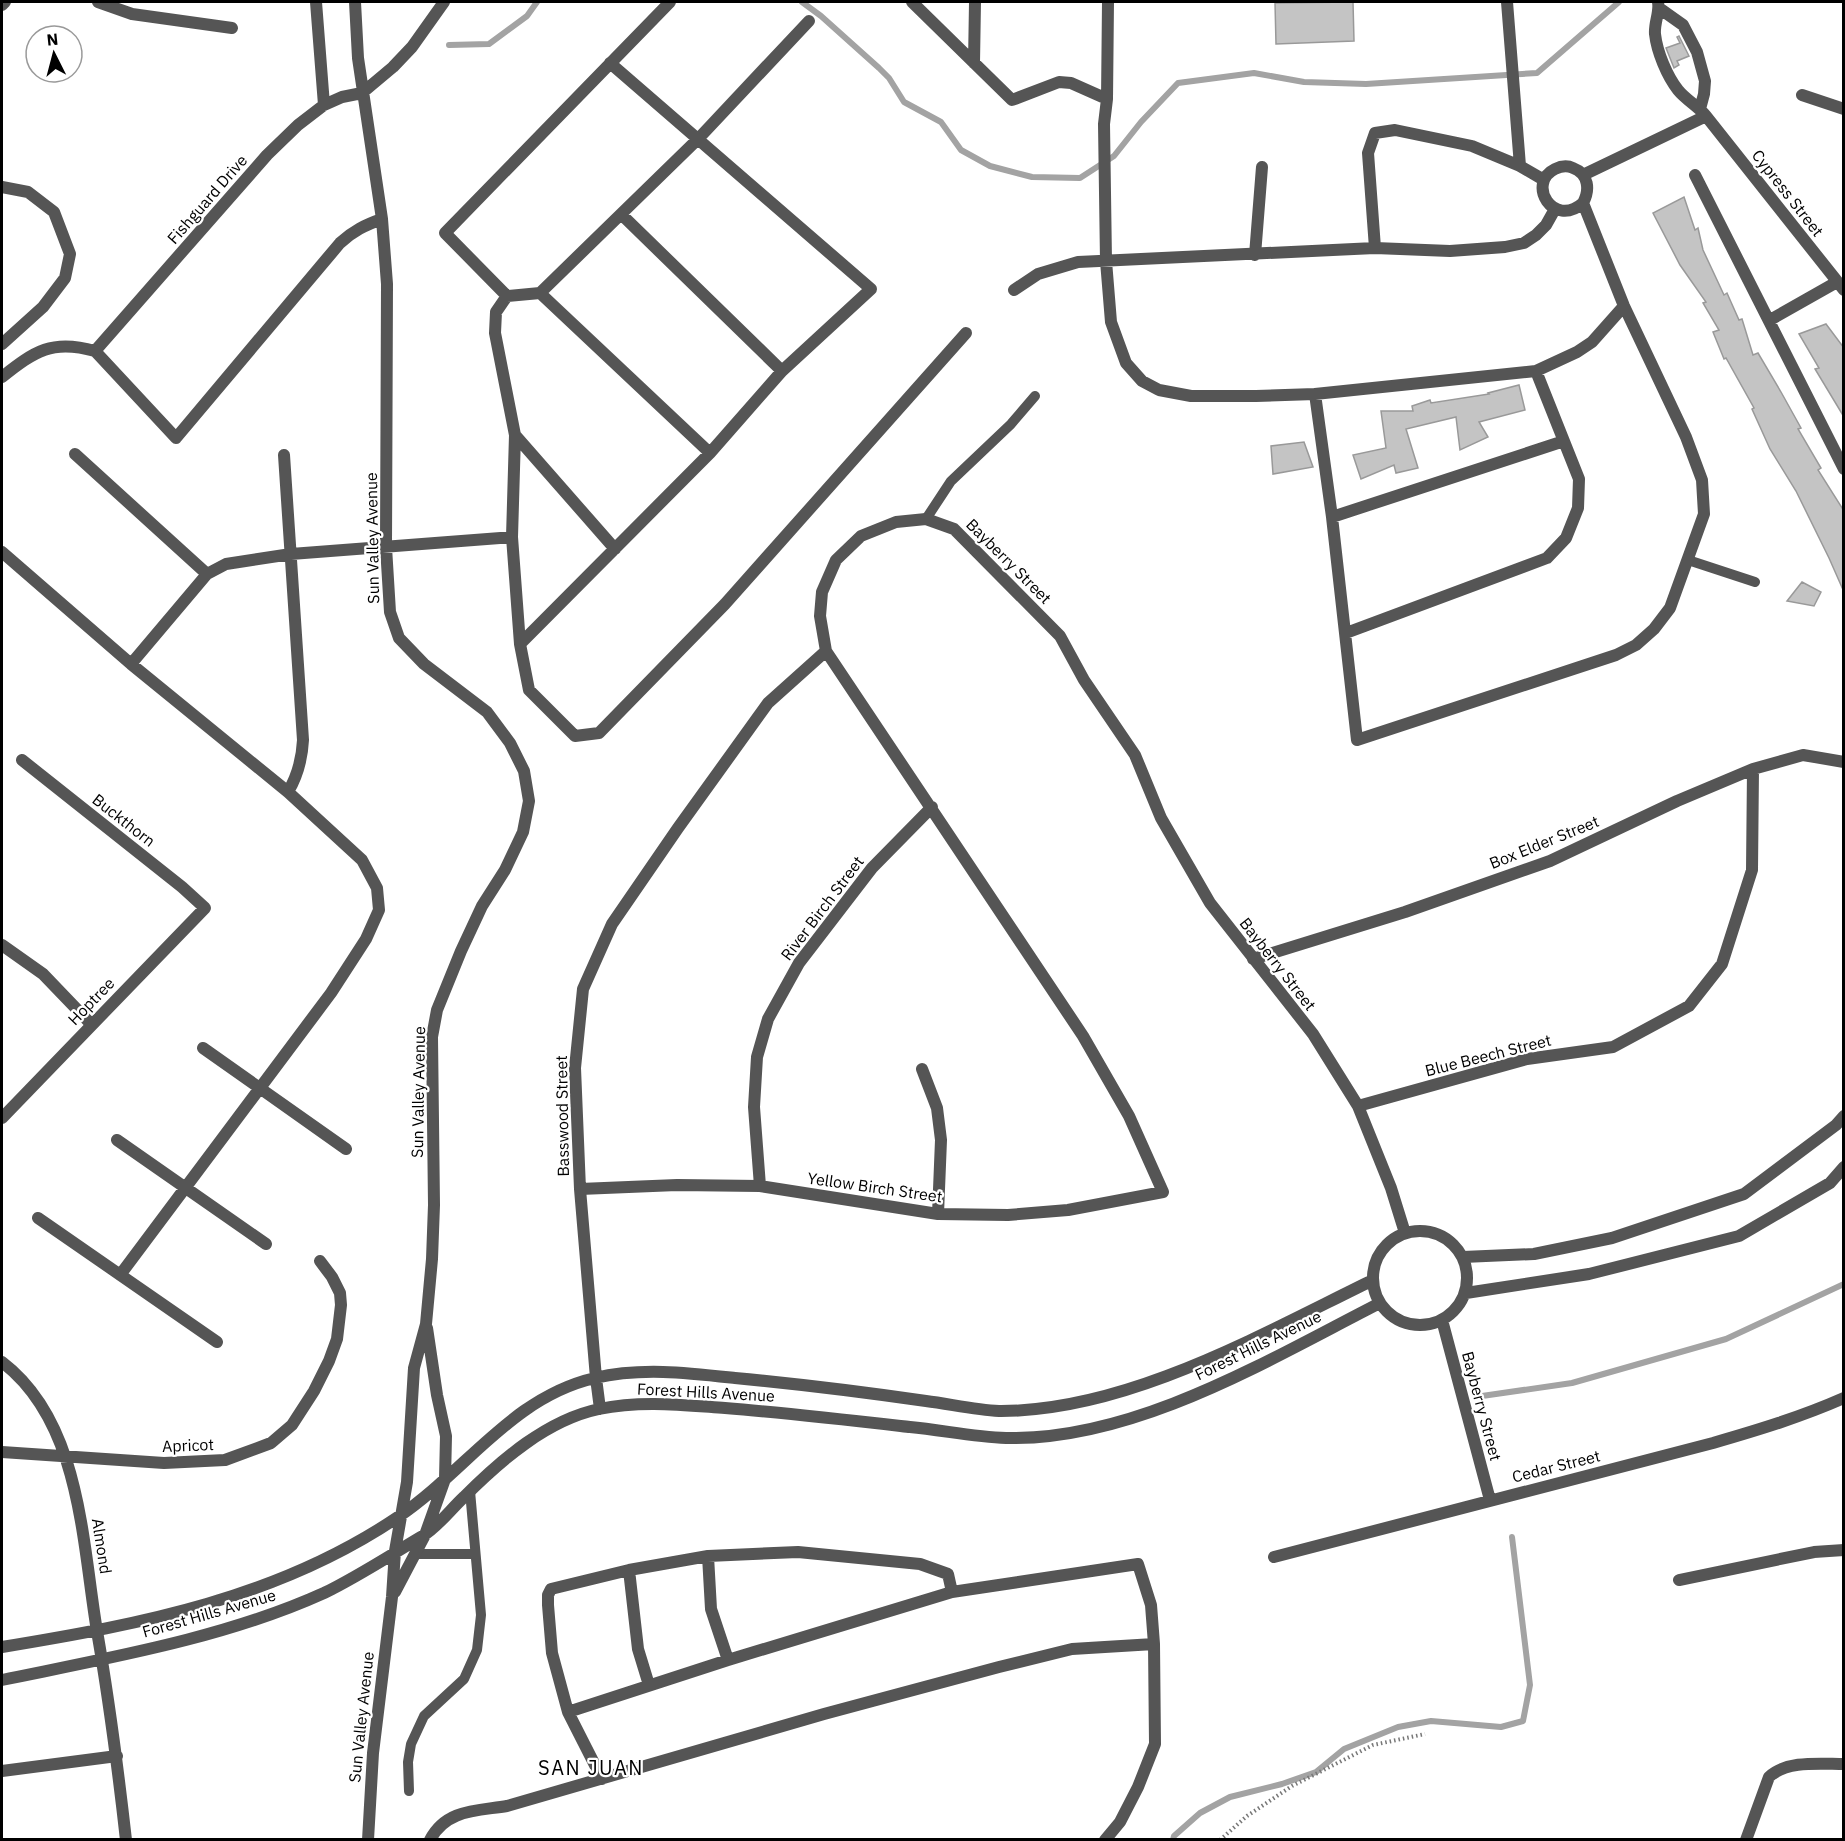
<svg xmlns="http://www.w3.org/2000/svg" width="1845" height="1841" viewBox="0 0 1845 1841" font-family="'IBM Plex Sans',sans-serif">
<rect width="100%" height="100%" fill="#fff"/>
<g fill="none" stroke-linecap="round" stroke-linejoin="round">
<!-- stream -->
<path stroke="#a3a3a3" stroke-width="6" d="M802,2L821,16L879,68L889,78L904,102L941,122L961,150L990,166L1032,177L1080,178L1114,156L1141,122L1178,83L1254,73L1304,82L1366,84L1537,73L1619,2
M449,45L489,44L527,16L537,2
M1482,1396L1572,1383L1726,1339L1844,1284
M1173,1840L1174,1836L1200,1813L1230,1797L1282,1784L1316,1772L1344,1749L1398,1727L1431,1721L1501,1727L1523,1721L1530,1685L1512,1537"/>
</g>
<!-- building -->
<path fill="#c4c4c4" stroke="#999" stroke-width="1.5" d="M1353,2L1354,41L1276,44L1275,3Z
M1679,36L1689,56L1677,61L1679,65L1674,68L1666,48L1680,43L1677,37Z
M1684,197L1695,230L1698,228L1703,250L1724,295L1727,293L1739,320L1742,319L1753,355L1758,353L1781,392L1801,428L1798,429L1821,468L1818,470L1844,511V592L1829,558L1796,491L1770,449L1752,409L1754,408L1726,358L1724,359L1713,332L1719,330L1703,303L1706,302L1680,265L1653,213Z
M1826,324L1844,348V417L1815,369L1819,368L1799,334Z
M1519,385L1525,410L1479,422L1488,437L1460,450L1456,417L1406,429L1418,468L1396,473L1394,465L1361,479L1353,455L1386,448L1381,411H1413L1412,406L1430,400L1431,403L1489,394L1488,393Z
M1304,442L1313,467L1273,474L1271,446Z
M1802,582L1821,592L1814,606L1787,601Z"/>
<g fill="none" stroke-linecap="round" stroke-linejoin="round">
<!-- path -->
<path stroke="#777" stroke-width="4" stroke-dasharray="1.5 3" stroke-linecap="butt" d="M1220,1840L1247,1816L1292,1786L1373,1745L1425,1734"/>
<!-- service -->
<path stroke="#555" stroke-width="10" d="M926,519L951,481L1011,424L1035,396
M1688,560L1755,582
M415,1554H475
M409,1791L408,1762L411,1744L424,1716L464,1679L477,1650L481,1615L470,1491"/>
<!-- minor -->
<path stroke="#555" stroke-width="12" d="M98,2L132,14L232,28
M316,2L324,105
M355,2L358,58L382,219L387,284L386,547L390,612L399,638L424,664L487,712L510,743L524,771L529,801L523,832L505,870L482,906L461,951L437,1010L432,1037L434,1205L432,1259L426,1324L414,1368L407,1482L395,1551L392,1597L373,1753L368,1840
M670,2L445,233L507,296L540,293L710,453
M912,2L1012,100L1059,82L1071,83L1107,99
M1108,2L1107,99L1104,124L1106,261L1111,322L1126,363L1142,381L1159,390L1191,396H1256L1315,394L1536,371L1577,352L1592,342L1624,306
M1507,2L1520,166
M1658,2C1660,12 1654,23 1655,34C1657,52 1667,76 1678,90C1686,100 1698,106 1706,116L1844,290
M2,5L5,2
M1659,8L1683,25L1697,52L1705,81L1704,94L1700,109
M974,63L975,2
M1802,95L1844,109
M1583,175L1706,116
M1695,175L1844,469
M2,187L28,192L54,212L70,254L65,278L43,307L2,344
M622,215L782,371
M1375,248L1368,153L1375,133L1395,130L1472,146L1520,166L1544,180
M1255,255L1262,167
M1014,290L1038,274L1078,262L1375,248L1450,251L1505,247L1524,243L1536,235L1546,225L1555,209
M540,293L699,138L809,21
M507,296L496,312L495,333L515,435L512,537L520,644L529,690L575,736L599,733L725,604L966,333
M1770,320L1837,282
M95,351L267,155L298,125L324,105L342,97L362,93L393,67L412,47L444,2
M2,377C35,351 52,339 95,351L176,438L340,243C353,231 365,225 382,219
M1315,394L1332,517L1357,740L1616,655L1636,645L1654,629L1670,608L1704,514L1702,480L1686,437L1624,306L1583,203C1590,190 1589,174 1573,168C1567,165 1561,166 1555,169C1526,183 1553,229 1583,203
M515,435L615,549
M75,454L207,574
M284,455L303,740C302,760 298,775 288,792
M1332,517L1564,441
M2,552L131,664L288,792L362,860L377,888L379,910L366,939L331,993L120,1275
M1346,633L1547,558L1566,538L1578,508L1579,479L1536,371
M520,644L710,453L782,371L871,289L610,63
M131,664L207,574L226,564L291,554L512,537
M2,945L43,974L91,1024
M1253,959L1405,912L1550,861L1677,801L1753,769L1803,755L1844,762
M203,1048L346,1149
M922,1069L937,1108L941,1140L938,1214
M1358,1106L1527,1059L1613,1047L1689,1006L1722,964L1752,870L1753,769
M2,1118L205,908L182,887L22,760
M117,1140L266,1244
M760,1186L754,1107L757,1057L768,1019L799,963L872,868L932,807
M580,1189L677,1185L760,1186L938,1214L1008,1215L1068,1210L1163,1192L1129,1116L1083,1036L826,651L820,616L822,592L836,560L861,536L896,522L926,519L954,529L1060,636L1084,680L1135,755L1161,818L1210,903L1313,1034L1358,1106L1391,1188L1405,1233
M38,1218L217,1342
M1373 1278a47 47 0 1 1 94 0a47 47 0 1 1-94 0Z
M1463,1257L1534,1254L1612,1238L1744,1194L1836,1125L1844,1116
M1466,1293L1589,1274L1739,1236L1830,1183L1844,1167
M1442,1320L1490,1500
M2,1362C81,1422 82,1542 97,1631C109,1700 118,1769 126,1840
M600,1409L596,1378L580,1189L575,1068L583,989L612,924L678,828L768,703L826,651
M2,1452L164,1463L225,1460L271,1443L292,1425L314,1391L329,1361L337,1339L341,1305L340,1293L332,1277L320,1261
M708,1556L711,1609L728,1660
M1274,1557L1713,1443C1758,1430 1801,1417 1844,1398
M629,1570L638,1649L649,1685
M1679,1580L1814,1552L1844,1550
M395,1592L425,1535L445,1479L446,1436L437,1395L427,1328
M2,1647C142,1624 278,1598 398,1517C466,1471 512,1397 595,1378C641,1367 690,1373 735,1378C799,1384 863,1392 926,1401C950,1404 975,1410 999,1411C1126,1412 1262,1334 1373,1280
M2,1680C108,1658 225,1638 324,1593C357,1577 389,1556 421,1537C437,1528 450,1510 464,1497C501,1460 547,1420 599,1409C641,1400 683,1405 725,1408C787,1413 848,1420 910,1427C942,1430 974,1437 1006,1438C1135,1441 1268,1360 1380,1303
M568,1712L728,1660L952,1592L1138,1564L1151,1605L1154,1644L1155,1744L1138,1787L1120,1822L1105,1840
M2,1771L117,1756
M602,1779L568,1712L552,1653L548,1605V1595L551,1589L629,1570L708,1556L798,1552L920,1564L948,1574L952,1592
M430,1840C446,1809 477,1811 507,1806L824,1714L999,1667L1072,1649L1154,1644
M1746,1840L1769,1777C1787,1760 1820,1764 1844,1764"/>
</g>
<g text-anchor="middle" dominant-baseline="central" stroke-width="4.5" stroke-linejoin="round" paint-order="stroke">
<!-- street labels -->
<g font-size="16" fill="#000" stroke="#fff">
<text transform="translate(1788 193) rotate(52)">Cypress Street</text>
<text transform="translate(207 199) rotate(-49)">Fishguard Drive</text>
<text transform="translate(372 538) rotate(-91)">Sun Valley Avenue</text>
<text transform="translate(1009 561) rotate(45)">Bayberry Street</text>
<text transform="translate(124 820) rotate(38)">Buckthorn</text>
<text transform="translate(1544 842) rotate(-22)">Box Elder Street</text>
<text transform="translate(822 908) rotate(-53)">River Birch Street</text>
<text transform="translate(1278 964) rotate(52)">Bayberry Street</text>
<text transform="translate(91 1001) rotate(-46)">Hoptree</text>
<text transform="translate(1488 1055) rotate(-14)">Blue Beech Street</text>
<text transform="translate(418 1092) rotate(-89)">Sun Valley Avenue</text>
<text transform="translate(562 1116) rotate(-91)">Basswood Street</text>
<text transform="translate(875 1187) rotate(8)">Yellow Birch Street</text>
<text transform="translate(1258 1345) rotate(-26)">Forest Hills Avenue</text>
<text transform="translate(706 1392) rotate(3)">Forest Hills Avenue</text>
<text transform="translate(1482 1406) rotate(75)">Bayberry Street</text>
<text transform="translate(188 1445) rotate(-2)">Apricot</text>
<text transform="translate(1556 1466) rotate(-14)">Cedar Street</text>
<text transform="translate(102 1546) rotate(81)">Almond</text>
<text transform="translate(209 1613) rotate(-16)">Forest Hills Avenue</text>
<text transform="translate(361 1717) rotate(-84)">Sun Valley Avenue</text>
</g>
<!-- quarter labels -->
<g font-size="20" letter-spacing="1.5" fill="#000" stroke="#fff">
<text x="591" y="1767">SAN JUAN</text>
</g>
</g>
<!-- border -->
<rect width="1845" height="1841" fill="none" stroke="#000000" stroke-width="6"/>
<!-- north arrow -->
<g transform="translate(54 54) rotate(354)"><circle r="28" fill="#ffffff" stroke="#999999" stroke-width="1.5"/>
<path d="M0-4.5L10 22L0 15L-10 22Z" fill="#000000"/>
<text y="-9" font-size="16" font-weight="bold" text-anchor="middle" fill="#000000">N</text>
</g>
</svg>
